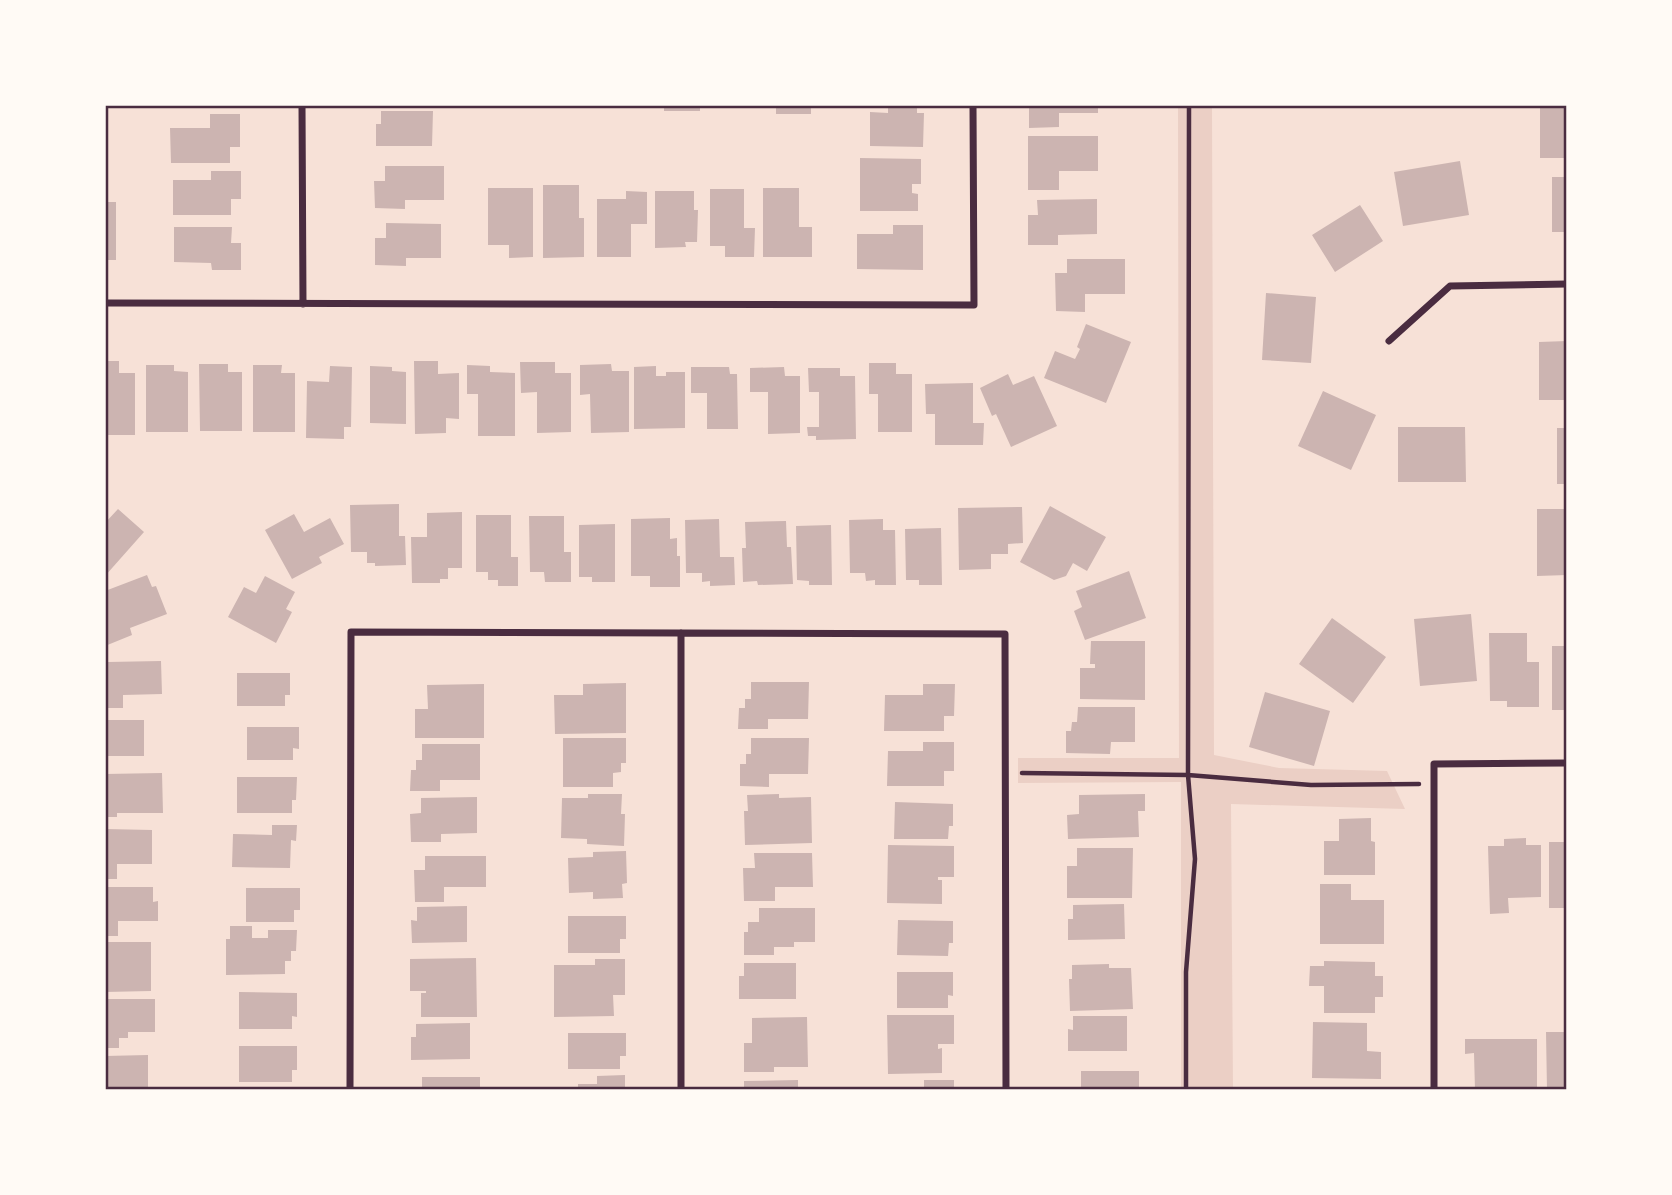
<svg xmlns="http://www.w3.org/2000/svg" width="1672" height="1195" viewBox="0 0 1672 1195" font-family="'Open Sans',sans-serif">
<rect width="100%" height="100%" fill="#f7e1d7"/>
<!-- green -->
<path fill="#ebcfc5" d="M1178,105H1212L1214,755L1279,768L1387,771L1405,809L1231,804L1233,1090H1181V782L1018,783V758H1179Z"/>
<!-- building -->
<path fill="#ccb4b1" d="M664,105H700V111H664Z
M708,105H739V108H708Z
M776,105H811V114H776Z
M888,105H917V113H924L923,147L870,146V112L888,113Z
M1029,105H1098V113H1059V127L1029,128Z
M1540,105H1567V158H1540Z
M381,111H433L432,146H376V124H381Z
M210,114H240V147H230V163H171L170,128H210Z
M1028,136H1098V171H1059V190H1028Z
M860,158L921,159V184H912V193L918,194V211H860Z
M1460,161L1469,215L1403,226L1394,172Z
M385,166H444V200H405V209L375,208L374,181H385Z
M211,171H241V199H231V215H173V180H211Z
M1552,177H1567V232H1552Z
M543,185H579V218H584V257L543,258Z
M488,188H533V257L509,258V245H488Z
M763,188H799V227H812V257H763Z
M710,189H744V228H755L754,257H725V246H710Z
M626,191L647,192V224H631V257H597V199H626Z
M655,191H694V210H698L697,242H685L686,247L655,248Z
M1097,199V234L1058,235V245H1028V215H1038L1037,200Z
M105,202H116V260H105Z
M1360,205L1383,241L1335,272L1312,235Z
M386,223L441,224V258H406V266L375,265V238H386Z
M893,225H923V270L857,269V234H893Z
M174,227H232L231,243H241V270H212L211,263L174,262Z
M1067,259H1125V294H1085V312L1056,311L1055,273H1067Z
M1266,293L1316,297L1311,363L1262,360Z
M1086,324L1131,342L1106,403L1044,378L1055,351L1075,359L1080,349L1077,347Z
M1567,341V400H1539V342Z
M105,361H119V373H135V435H105Z
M414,361H438V374L459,373V419L446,418V433L415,434Z
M520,362H555V373H571V432L537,433V392L521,393Z
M869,363H896V374H912V432H878V394H869Z
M199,364H228V372H242V431H200Z
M611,364L612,371H629V432L591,433L590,394L580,395V365Z
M146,365H174V371L188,372V432H146Z
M253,365H282L281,373H295V432H253Z
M467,365L490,366V372L515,373V436H478V394H467Z
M330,366L352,367L351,427H344V439L306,438L307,381L329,382Z
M370,366L392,367V371L406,372V424L370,423Z
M656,366V376H666V372H685V428L634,429V367Z
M691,367H729L730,374H737L738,429H707V393H691Z
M784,367L785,376H800V433L768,434V392H750V368Z
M808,368H840V376H855L856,439L816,440V436H808L807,427H819V392H809Z
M1008,374L1013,385L1034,376L1057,426L1011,447L996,414L992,416L980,388Z
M973,383V423H984L983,445H935V414H926L925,384Z
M1323,391L1376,415L1351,470L1298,446Z
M1398,427H1465L1466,482H1398Z
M1557,428H1567V484H1557Z
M399,504V536H405L406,565L375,566V563H367V552H351L350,505Z
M1050,506L1106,537L1087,571L1073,563L1066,576L1054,580L1020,562Z
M1022,507L1023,543L1008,544V554H991V569L959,570L958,508Z
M118,509L144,532L105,576V523Z
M1537,509H1567V575L1537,576Z
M462,512V568H448V579H440V583H412L411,537H427V513Z
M294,514L304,532L330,518L344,544L319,557L322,563L292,579L265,530Z
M476,515H511V557H518V586H498V580H488V572H476Z
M529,516H564V552H571V582H545L544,572H530Z
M670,518V539L677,538V556H680V587H650V576H631V519Z
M719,519L720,557H734L735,585L710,586V581L702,582V573H686L685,520Z
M883,519V530H895L896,585H875V580L866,581L865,573H850L849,520Z
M786,521L787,547H791L793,584L758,585L757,581L743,582L742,548H746L745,522Z
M615,524V582H592V577H579V525Z
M831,525L832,585H809V581L797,580L796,526Z
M941,528L942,585H919V580H906L905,529Z
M1129,571L1146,618L1085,640L1074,611L1082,607L1076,591Z
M147,575L152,587L156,586L167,614L130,628L132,635L105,646V591Z
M265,576L295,592L286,609L292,612L276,643L228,617L244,587L256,593Z
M1471,614L1477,681L1420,686L1414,619Z
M1332,618L1386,657L1353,703L1299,664Z
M1489,633H1527V662H1539V707H1507V701H1490Z
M1091,641H1145V700L1080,699V668H1095V664H1090Z
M1552,646H1567V710H1552Z
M161,661L162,694L123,695V708H105V678H108V662Z
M237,673H290V695H285V706H237Z
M751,682H809L808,719H768V729H738L739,708H745V699H751Z
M626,683V733L555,734L554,695H583V684Z
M484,684V738H415V709H428L427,685Z
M923,684H955L954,716H944V731H884L885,695H923Z
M1265,692L1330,711L1314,766L1249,747Z
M1078,707H1135V742H1111L1110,754L1066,753V731H1071L1072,722H1077Z
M105,720H144V756H105Z
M247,727H299V749L293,748V760H247Z
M563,738H626V763H621V772L613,773V787H563Z
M751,738H809L808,774H769V787L740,786V764H746V754H751Z
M923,742H954V771H944V786H887L888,751H923Z
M422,744H480V780H440V791H410L411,770H416V760H422Z
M162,773L163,813H117V817H105V774Z
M237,777H297L296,800H292V813H237Z
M588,794H622L621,814H625L624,846L587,844V839L561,838L562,798H588Z
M779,794V798L811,797L812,843L745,845L744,811H748L747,795Z
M1145,794V811H1138L1139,837L1068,839L1067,815L1079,814V795Z
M477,797V833L441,834V842H411L410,814L421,813V798Z
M895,802L953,804V826H949L948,839H894Z
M1371,818V841L1375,842V875H1324V841H1339V819Z
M272,825H297L296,841L291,840L290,868L232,867L233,834L272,835Z
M105,829L152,830V864H117V879H105Z
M1526,838V845H1541V897L1508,898L1509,913L1490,914L1488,846H1504V839Z
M1549,842H1567V908H1549Z
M888,845L954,846V877H938V880H942V904L887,903Z
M1077,848H1133L1132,898H1067V866H1077Z
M626,851L627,883L622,884L623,898L593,899V892L569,893L568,858L593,857V852Z
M754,853H812L813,887H775V901H744L743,868H755Z
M425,856H486V887H444V902H415L414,870H425Z
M1320,884H1351V900H1384V944H1320Z
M105,887H153V902L158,901V921H118V936H105Z
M246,888H300V910H294V922H246Z
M1124,904L1125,939L1068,940V919H1073V905Z
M467,906V942L412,943L411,920L417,921V907Z
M759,908H815V942H794V947H774V955H744V932H748V922H759Z
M568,916H626V939H620V953H568Z
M898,920L953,921V943H949L948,956L897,955Z
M230,926H252V938H268V930H297L296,951H291V961H285V974L226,975V939H230Z
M105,942H151V991L105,992Z
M476,958L477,1017H421V993H426V991H410V959Z
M595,959H625V995H613L614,1016L554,1017V965H595Z
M1324,961L1375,962V976H1383V997H1375V1013H1324V986H1309L1310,966H1324Z
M744,963H796V999H739V976H744Z
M1109,964V968H1131L1133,1009L1070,1011L1069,979H1072V965Z
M897,972H953V996L948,995V1008H897Z
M239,992L297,993V1017L292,1016V1029H239Z
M105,999H155V1032H128V1038H119V1048H105Z
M887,1015H954V1044H938V1049L942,1048V1073L888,1074Z
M1073,1016H1127V1051H1068V1029L1073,1030Z
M807,1017L808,1067H774V1072H744V1043H752V1018Z
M1313,1022L1367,1023V1051L1381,1052V1079L1312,1078Z
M470,1023V1059L411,1060V1037H416V1024Z
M1546,1032H1567V1090H1547Z
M568,1033H626V1056H620V1069H568Z
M1465,1039H1537V1090H1475L1474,1053L1465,1054Z
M239,1046H297V1070H292V1082H239Z
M148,1055V1089H105V1056Z
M1081,1071H1139V1090H1075V1087H1081Z
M625,1075V1090H578V1084H597V1076Z
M422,1077H480V1090H422Z
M798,1080V1090H744V1081Z
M924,1080H954V1090H924Z"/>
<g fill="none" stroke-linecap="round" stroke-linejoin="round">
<!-- path -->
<path stroke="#4a2c40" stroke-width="4.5" d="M1022,773L1188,775L1311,785L1419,784
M1186,1090V972L1195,859L1188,775L1189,105"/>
<!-- minor -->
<path stroke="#4a2c40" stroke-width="7" d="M302,105L303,304
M105,303L974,305L973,105
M1389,341L1450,286L1567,284
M681,633V1090
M350,1090L351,632L1005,634L1006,1090
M1434,1090V764L1567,763"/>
</g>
<!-- border -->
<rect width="1672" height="1195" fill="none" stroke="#fffaf5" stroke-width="214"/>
<rect x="107" y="107" width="1458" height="981" fill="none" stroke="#4a2c40" stroke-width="2.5"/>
</svg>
